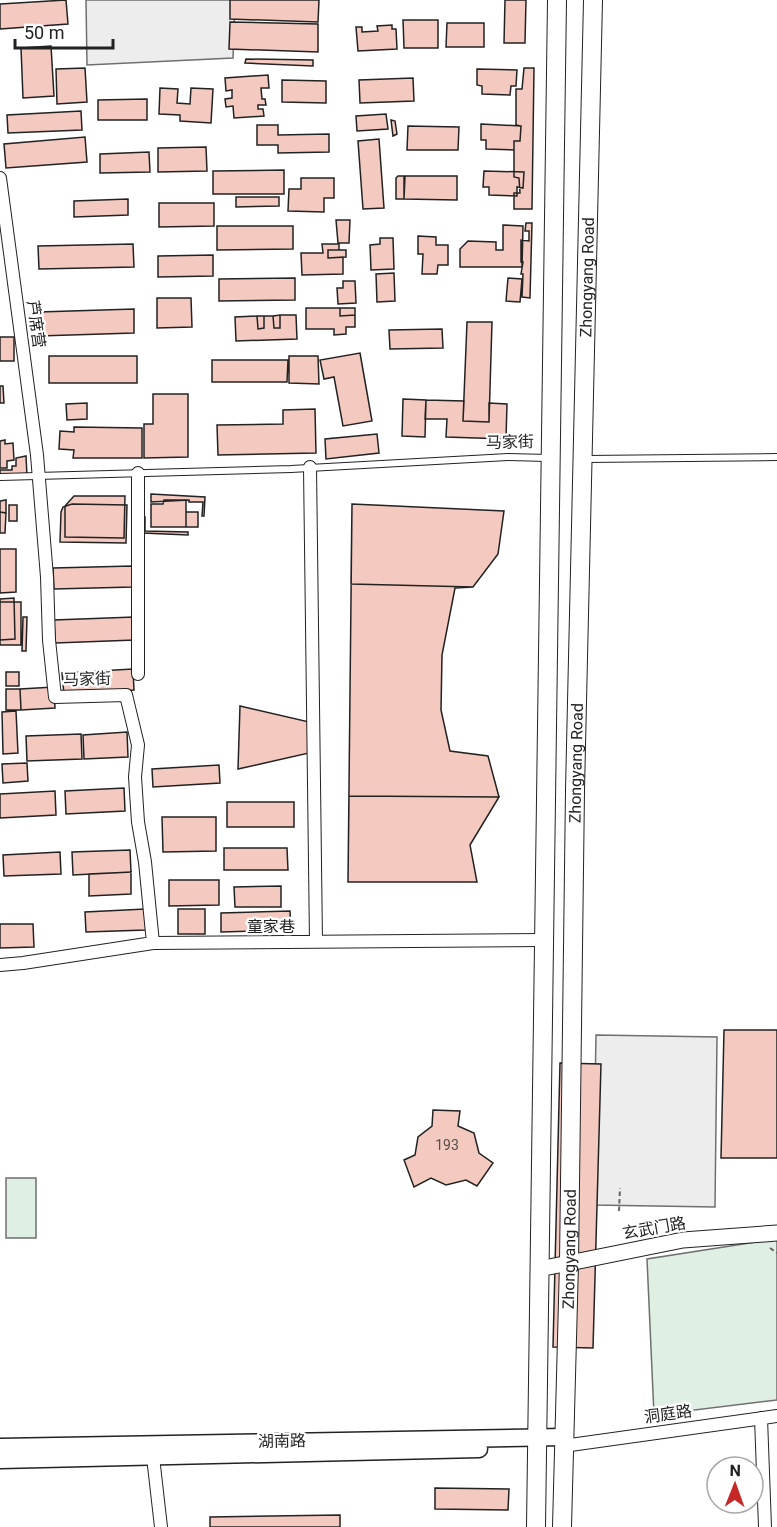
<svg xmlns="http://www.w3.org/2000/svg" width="777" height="1527" viewBox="0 0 777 1527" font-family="Roboto,'Noto Sans SC',sans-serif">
<rect width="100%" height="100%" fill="#fff"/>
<!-- green -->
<path fill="#e0efe3" stroke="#6f6f6f" stroke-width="1.5" d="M6,1178H36V1238H6Z
M769,1240H777V1400L654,1415L647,1259Z"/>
<!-- parking -->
<path fill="#ededed" stroke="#6f6f6f" stroke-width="1.5" d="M86,0H235L233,58L87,65Z
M596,1035L717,1037L715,1207L593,1205Z"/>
<!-- building -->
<path fill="#f3c9c0" stroke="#222" stroke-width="1.5" d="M66,0L68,24L0,29V4Z
M230,0H319L318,22L230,19Z
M505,0H526L525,43H504Z
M403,20H438V48H404Z
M230,22L318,24V52L229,49Z
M447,23H484V47H446Z
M392,25V29H396L397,49L358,51L356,27H362V32L378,31L377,26Z
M51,46L54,96L23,98L21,48Z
M246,59L313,60V66L245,63Z
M85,68L87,102L57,104L56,69Z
M524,68H534L532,209H514V193H520L519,178L514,177V141H520L521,126L516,125V89H522Z
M477,69L517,70L516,86H511L510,95L482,94V86L477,85Z
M268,75L269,88H261L262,99H265L266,105H258V109H263L264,116L234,118L233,106L226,107L225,99L232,98V90L226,91L225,78Z
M413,78L414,101L360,103L359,80Z
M282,80L326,81V103L282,102Z
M160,88L178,89L177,103L190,104L191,88L213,89L211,123L180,121V115L159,114Z
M147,99V120H98V100Z
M81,111L82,130L8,133L7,115Z
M386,114L388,129L357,131L356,116Z
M391,120L395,121L397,134L393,136Z
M481,124L521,126L520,141H514V150L486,149V140H481Z
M257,125H278V135L329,134V152L278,153V145H257Z
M408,126L459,127L458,150H407Z
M85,137L87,162L6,168L4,144Z
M379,139L384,208L363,209L358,141Z
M206,147L207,171L158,172V148Z
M149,152L150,172L100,173V154Z
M284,170V194H213V171Z
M484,171L524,172L523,188L517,187V196L489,195V187H483Z
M398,176H404V199H396V178Z
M405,176H457V200L404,199Z
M301,178H334V198H324V212L288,211L289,189H301Z
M236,197H279V206L236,207Z
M128,199V215L74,217V201Z
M159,203H214V226L159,227Z
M336,220H350L349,243H338Z
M526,223H532L530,298L522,297L523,274H521L523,262H521V240L529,241V231H525Z
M503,225L523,226L522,267H460V249L468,241L496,242V250H503Z
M217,226H293V249L217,250Z
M418,236L436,237V245H448V265H438L437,274H422L423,254H418Z
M380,238H393L394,269L371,270L370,245L380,244Z
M133,244L134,267L39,269L38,246Z
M322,244H339V250H328V258L343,257V274L302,275L301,253H323Z
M328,250H346V257L328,258Z
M213,255V276L158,277V256Z
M394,273L395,301L377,302L376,274Z
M295,278V300L219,301V279Z
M508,278L522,279L520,302L506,301Z
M343,281H355L356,303L338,304L337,288H343Z
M157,298H191L192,327L157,328Z
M306,308H340V316L355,315V327H346V334L334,335V329H306Z
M340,308H355V315L340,316Z
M134,309V333L39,336V312Z
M280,315V328H274L273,316Z
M280,315H296L297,339L236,341L235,317L257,316L258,329L264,328V316H273L274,328H280Z
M257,316H264V328L258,329Z
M467,322H492L489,422L463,421Z
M442,329L443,348L390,349L389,330Z
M0,337H14V361H0Z
M360,353L372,421L343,426L334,377L324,379L320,360Z
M49,356H137V383H49Z
M289,356H318L319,384L289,383Z
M212,360H288L287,382H212Z
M0,386H3L4,403H0Z
M153,394H188V457L144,458V424H153Z
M403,399L426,400L425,437L402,436Z
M426,400L464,401L463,421L489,422V403L507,404L506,439L446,437L447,419H425Z
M87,403V419L67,420L66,404Z
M315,409L316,453L218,455L217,425L283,424V410Z
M74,427L142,428V458H73L74,450L59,449L60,431L74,432Z
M377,434L379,453L326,459L325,439Z
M5,440V444L13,443L14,460L7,461V468H0V441Z
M26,456L27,476H0V470H12V466H16V458Z
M151,494L205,497L204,516H202L203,502H189V500L151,502Z
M74,496H125L124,538L65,537V506Z
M6,500V513L0,512V501Z
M164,500H186V527H151V504H163Z
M72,504L127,505L126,543L60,542L61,512L63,507Z
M352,504L504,511L498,554L473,587L455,588L442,655L441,710L450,751L488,756L499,797L470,845L477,882H348Z
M352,504L504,511L498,554L473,587L351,584Z
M9,505H17V521H9Z
M0,512L6,513L5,533H0Z
M186,512H198V527H186Z
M143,517H145V531L188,532V535L143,533Z
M0,549H16V592L0,593Z
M132,566L133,587L54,589L53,568Z
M14,598L15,639L0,640V599Z
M0,602H21V645H0Z
M23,617H27L26,651H22Z
M134,617L135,640L55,643L54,620Z
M133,669L134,690L64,695L62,673Z
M6,672H19V686H6Z
M54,687L55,708L21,710L20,689Z
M6,689H20L21,710H6Z
M240,706L318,724V751L238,769Z
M16,711L18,753L3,754L2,712Z
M127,732L128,757L84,759L83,735Z
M81,734L82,759L27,761L26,736Z
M27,763L28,781L3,783L2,764Z
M219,765L220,783L153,787L152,769Z
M124,788L125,811L66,814L65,791Z
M55,791L56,815L0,818V794Z
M349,796L499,797L470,845L477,882H348Z
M227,802H294V827H227Z
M162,817H216V851L163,852Z
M224,848H287L288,870H224Z
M130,850L131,872L73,875L72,852Z
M60,852L61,874L4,876L3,855Z
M131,872V894L89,896V874Z
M169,880H219V905L169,906Z
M281,886V907H235L234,887Z
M145,909L146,930L86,932L85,912Z
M178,909H205V934H178Z
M290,911L291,930L221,932V913Z
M0,924H33L34,947L0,948Z
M724,1030H777V1158H721Z
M560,1063L601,1064L593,1348L553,1347Z
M433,1110L460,1111L458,1126L474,1133L479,1153L493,1163L477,1186L466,1180L446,1185L431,1178L414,1187L404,1160L415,1155L418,1137L432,1126Z
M435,1488L509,1489L508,1510L435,1509Z
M340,1515V1527H210V1517Z"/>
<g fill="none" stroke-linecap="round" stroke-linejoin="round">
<defs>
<path id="service" d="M586,459L777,457
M0,477L291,469L508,457L548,458"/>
<path id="minor" d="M0,178L37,455L47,577L49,640L55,697L126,695L138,745L135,777L138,822L145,862L153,943
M310,467L316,942
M138,473V674
M0,965L23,963L153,943L544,940
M761,1418L765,1527
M563,1446L777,1416
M153,1457L161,1527"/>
<path id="tertiary" d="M539,1269L683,1240L777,1233"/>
<path id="secondary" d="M0,1447L564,1437
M0,1460L479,1449"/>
<g id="primary">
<path d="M536,1527L557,0"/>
<path id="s1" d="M562,1527L569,1263L575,790L593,0"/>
</g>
</defs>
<!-- service casing -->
<use href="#service" stroke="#222" stroke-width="8"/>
<!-- minor casing -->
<use href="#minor" stroke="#222" stroke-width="14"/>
<!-- tertiary casing -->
<use href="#tertiary" stroke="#222" stroke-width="17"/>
<!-- secondary casing -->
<use href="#secondary" stroke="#222" stroke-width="19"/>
<!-- primary casing -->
<use href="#primary" stroke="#222" stroke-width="20"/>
<!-- path -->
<path stroke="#646464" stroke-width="2" stroke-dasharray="4.5 3" stroke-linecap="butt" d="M619,1211L620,1188
M770,1248L777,1253"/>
<!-- service -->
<use href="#service" stroke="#fff" stroke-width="6"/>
<!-- minor -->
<use href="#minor" stroke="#fff" stroke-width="12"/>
<!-- tertiary -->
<use href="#tertiary" stroke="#fff" stroke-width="15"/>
<!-- secondary -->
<use href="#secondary" stroke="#fff" stroke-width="16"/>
<!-- primary -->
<use href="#primary" stroke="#fff" stroke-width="18"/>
</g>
<g text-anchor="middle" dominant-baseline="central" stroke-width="4.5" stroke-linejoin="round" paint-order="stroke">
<!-- number labels -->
<g font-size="14" fill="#564c4a">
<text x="447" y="1145">193</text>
</g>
<!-- street labels -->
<g font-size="16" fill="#222" stroke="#fff">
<text stroke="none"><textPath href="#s1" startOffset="1250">Zhongyang Road</textPath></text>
<text transform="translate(36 324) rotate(82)">芦席营</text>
<text transform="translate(510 442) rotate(-1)">马家街</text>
<text transform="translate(87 679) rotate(-2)">马家街</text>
<text stroke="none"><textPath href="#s1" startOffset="764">Zhongyang Road</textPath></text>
<text x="271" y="926">童家巷</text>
<text transform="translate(654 1228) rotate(-10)">玄武门路</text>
<text stroke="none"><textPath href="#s1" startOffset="278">Zhongyang Road</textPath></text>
<text transform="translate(668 1414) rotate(-8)">洞庭路</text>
<text transform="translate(282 1441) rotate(-1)">湖南路</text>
</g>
</g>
<!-- north arrow -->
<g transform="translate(735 1485) rotate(1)"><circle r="28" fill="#ffffff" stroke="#a7a7a7" stroke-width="1.5"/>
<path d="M0-4.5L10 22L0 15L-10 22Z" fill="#c62828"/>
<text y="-9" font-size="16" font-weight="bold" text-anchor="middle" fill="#222222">N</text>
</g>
<!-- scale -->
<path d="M15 39v9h98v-9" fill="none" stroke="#222222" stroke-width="3"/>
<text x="24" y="39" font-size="18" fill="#222222" stroke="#ffffff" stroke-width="4.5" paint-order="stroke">50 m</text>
</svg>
